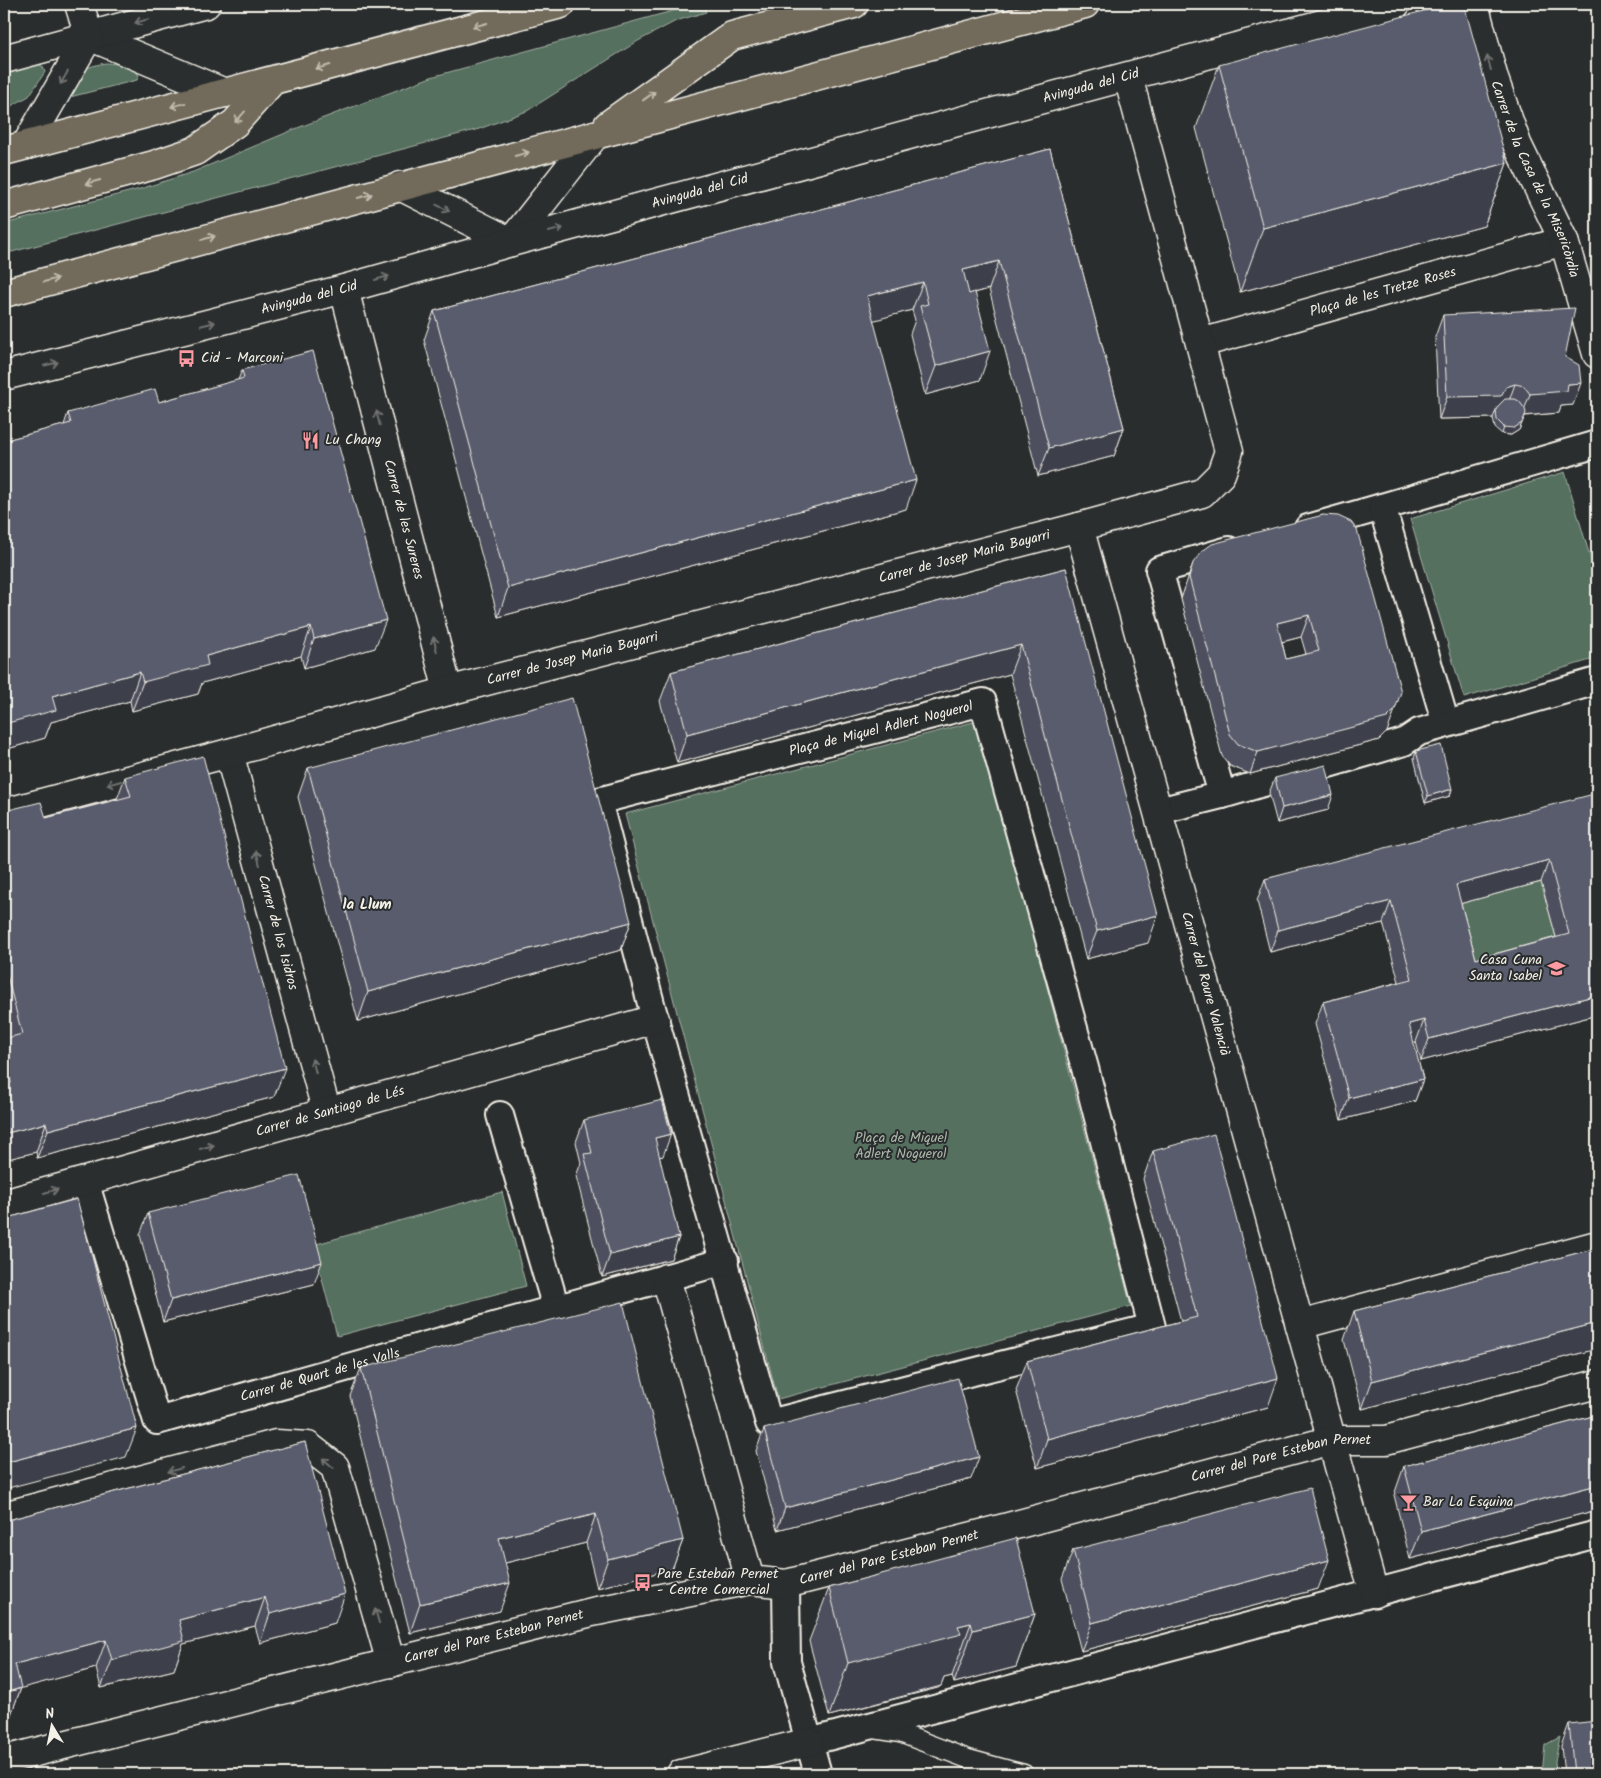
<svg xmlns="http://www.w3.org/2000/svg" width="1601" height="1778" viewBox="0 0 1601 1778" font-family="Kalam,sans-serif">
<rect width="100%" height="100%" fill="#2a2d2e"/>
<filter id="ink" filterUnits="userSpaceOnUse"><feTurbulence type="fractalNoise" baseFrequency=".02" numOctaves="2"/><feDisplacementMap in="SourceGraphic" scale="10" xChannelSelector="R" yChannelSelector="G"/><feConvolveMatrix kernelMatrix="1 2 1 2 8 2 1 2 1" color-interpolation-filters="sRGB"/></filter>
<g filter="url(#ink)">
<!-- green -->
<path fill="#54705f" stroke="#a4b0a4" d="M698,4H704L706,12L676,21L638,41L527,111L479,129L4,254V224L140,189L193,172L300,127L431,77Z
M106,63C118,64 130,65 139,75L137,80L66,98C79,74 77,68 106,63Z
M39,64L43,67L45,72L29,96L4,110V74Z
M1565,472L1597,580V658L1464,698L1410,519Z
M977,721L1131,1306L778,1399L625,814Z
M1541,882L1561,956L1468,981L1448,907Z
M502,1192L526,1286L337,1336L313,1245Z
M1560,1737L1555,1761L1556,1774H1542L1545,1745Z"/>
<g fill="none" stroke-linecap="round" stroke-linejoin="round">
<defs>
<path id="service" d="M874,1729L900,1733L968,1759L1024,1774"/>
<g id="pedestrian">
<path d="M1308,528L1382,507"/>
<path d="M983,702L1085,1068L1152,1327L769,1423L655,1019L598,801Z"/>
<path d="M1446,724L1382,507L1597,444"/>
<path d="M1222,795L1159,570L1229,550"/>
<path d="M1158,811L1222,795L1404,742L1419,732L1597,681"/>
<path d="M500,1115L556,1308"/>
<path id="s1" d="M85,1181L157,1421L725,1261"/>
<path d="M786,1584L787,1662L818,1774"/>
<path d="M809,1742L1597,1534"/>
</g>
<g id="minor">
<path d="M89,36L225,93"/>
<path d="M4,59L206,4"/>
<path d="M26,145L89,36L79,4"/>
<path d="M400,186L511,242L595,135"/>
<path id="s2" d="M344,289L448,691"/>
<path id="s3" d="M1201,343L1564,241"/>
<path id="s4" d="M4,376L344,289L511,242L1396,4"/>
<path id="s5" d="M1079,527L1374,1593"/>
<path id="s6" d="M229,753L327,1113"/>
<path id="s7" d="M4,813L229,753L448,691L1079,527L1202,493L1221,474L1229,451L1128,77"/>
<path id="s8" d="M4,1204L655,1019"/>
<path d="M666,1278L750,1580"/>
<path d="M1300,1325L1597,1245"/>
<path d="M4,1516L276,1444L308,1446L335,1467L391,1663"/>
<path d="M681,1774L809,1742"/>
</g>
<g id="tertiary">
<path id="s9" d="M1474,4L1494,79L1517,144L1564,241L1597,354"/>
<path id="s10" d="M4,1760L592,1612L750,1580L786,1584L1008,1527L1332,1440H1386L1597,1384"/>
</g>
<path id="primary" d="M608,125L732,36L854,4
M4,151L561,4
M4,206L154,165L195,151L235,123L272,81
M4,293L1085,4"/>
</defs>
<!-- service casing -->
<use href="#service" stroke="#f4f1e8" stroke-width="21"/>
<!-- pedestrian casing -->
<use href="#pedestrian" stroke="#f4f1e8" stroke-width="30"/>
<!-- minor casing -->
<use href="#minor" stroke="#f4f1e8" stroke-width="31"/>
<!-- tertiary casing -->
<use href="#tertiary" stroke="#f4f1e8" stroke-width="31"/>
<!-- primary casing -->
<use href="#primary" stroke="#f4f1e8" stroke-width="31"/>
<!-- service -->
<use href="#service" stroke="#2a2d2e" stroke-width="18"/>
<!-- pedestrian -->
<use href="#pedestrian" stroke="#2a2d2e" stroke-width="26"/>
<!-- minor -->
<use href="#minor" stroke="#2a2d2e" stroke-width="28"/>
<!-- tertiary -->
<use href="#tertiary" stroke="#2a2d2e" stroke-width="28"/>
<!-- primary -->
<use href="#primary" stroke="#726b5a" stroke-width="28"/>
</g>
<!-- wall -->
<path fill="#4d4f5e" stroke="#f4f1e8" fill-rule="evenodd" d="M1219,65L1507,163L1484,226L1240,292L1196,128Z
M1050,149L1124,428L1114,456L1038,476L989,289L975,293L980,380L925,395L910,334L915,320L912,310L873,320L906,509L498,617L424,340L434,311Z
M1443,315L1565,357L1573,405L1561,406L1559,413L1525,416L1519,430L1511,435L1502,434L1495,428L1493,418L1439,419L1435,337Z
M242,370L375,648L304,668L301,656L202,683L198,694L132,711L130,701L51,722L45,738L4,750V434L6,440L64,425L68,413L159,402L238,380Z
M1323,515L1387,732L1379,740L1250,774L1230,766L1222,756L1181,599L1193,563ZM1301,637L1306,654L1286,659L1282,642Z
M1066,568L1148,943L1086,959L1010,674L677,763L660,701L671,672Z
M1416,751L1450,796L1425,803L1414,758Z
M308,768L631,922L621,950L358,1021L298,797Z
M125,777L274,1097L37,1158L36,1152L4,1160V1055L5,1039L4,1032V811L46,818L117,799Z
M1275,778L1328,810L1277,823L1269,793Z
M1597,808V1015L1421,1061L1416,1042L1413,1043L1423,1079L1415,1101L1341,1120L1315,1024L1323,1002L1399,982L1383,923L1270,952L1257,901L1265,879ZM1541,882L1556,937L1476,959L1461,903Z
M584,1120L663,1156L659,1157L679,1237L671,1259L602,1277L576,1176L581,1163L576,1142Z
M1153,1151L1268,1407L1037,1468L1016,1390L1027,1361L1181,1321L1143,1179Z
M148,1213L314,1284L163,1322L140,1235Z
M1597,1248V1349L1362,1409L1344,1340L1354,1311Z
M361,1368L683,1540L672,1569L597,1588L586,1543L505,1563L500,1611L410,1633L350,1396Z
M1597,1415V1510L1410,1559L1394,1495L1404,1466Z
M764,1429L971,1479L777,1530L756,1451Z
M305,1442L335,1623L260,1643L255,1626L183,1644L174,1670L101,1688L96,1668L21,1688L10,1717L4,1719V1521Z
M1073,1550L1318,1589L1081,1651L1062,1579Z
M829,1588L1035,1614L1016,1667L954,1683L952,1676L944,1678L941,1686L938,1688L829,1716L809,1641Z
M1569,1724L1597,1774H1564L1561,1746Z"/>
<!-- shaded-wall -->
<path fill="#3e404c" stroke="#f4f1e8" d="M1507,163L1484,226L1240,292L1263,228Z
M999,261L989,289L952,298L963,270Z
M923,282L912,310L857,325L867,296Z
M990,351L980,380L925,395L936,366Z
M1581,383L1573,405L1561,406L1559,413L1522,416L1530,394L1568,384Z
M1515,384L1507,406L1496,410L1493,418L1439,419L1447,397L1506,387Z
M1522,423L1519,430L1511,435L1502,434L1504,427Z
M1124,428L1114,456L1038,476L1049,448Z
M916,480L906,509L498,617L508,588Z
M1309,615L1301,637L1269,645L1277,623Z
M386,620L375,648L304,668L314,639Z
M311,627L301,656L202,683L198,694L132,711L143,682L206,656Z
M1021,645L1010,674L677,763L687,734Z
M140,672L130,701L51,722L45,738L4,750V724L52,696Z
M1395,710L1387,732L1379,740L1250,774L1258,752Z
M1452,789L1450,796L1425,803L1428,796Z
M1333,795L1328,810L1277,823L1282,808Z
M1549,860L1541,882L1448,907L1456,885Z
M1391,901L1383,923L1270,952L1278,930Z
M1158,915L1148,943L1086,959L1097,931Z
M631,922L621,950L358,1021L368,992Z
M1597,995V1015L1421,1061L1429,1039Z
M1424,1020L1416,1042L1401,1046L1409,1024Z
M285,1068L274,1097L37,1158L48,1130Z
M1423,1079L1415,1101L1341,1120L1349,1098Z
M46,1123L36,1152L4,1160V1143L7,1133Z
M671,1134L663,1156L647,1160L655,1138Z
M679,1237L671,1259L602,1277L610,1255Z
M322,1262L314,1284L163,1322L171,1300Z
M1597,1323V1349L1362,1409L1372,1381Z
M1278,1378L1268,1407L1037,1468L1047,1439Z
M137,1428L126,1457L4,1489V1463Z
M979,1457L971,1479L777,1530L785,1508Z
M1597,1485V1510L1410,1559L1421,1531Z
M596,1514L586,1543L489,1567L499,1538Z
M683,1540L672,1569L597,1588L608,1559Z
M1329,1560L1318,1589L1081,1651L1092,1623Z
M510,1583L500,1611L410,1633L420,1604Z
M345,1594L335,1623L260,1643L270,1614Z
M265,1597L255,1626L183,1644L174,1670L101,1688L112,1660L179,1620Z
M1035,1614L1016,1667L954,1683L973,1630Z
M971,1623L952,1676L944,1678L941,1686L829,1716L848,1663L958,1626Z
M106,1640L96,1668L4,1693L15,1664Z
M21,1688L10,1717L4,1719V1693Z"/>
<!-- building -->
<path fill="#595c6d" stroke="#f4f1e8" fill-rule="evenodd" d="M1450,4H1464L1507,163L1263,228L1219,65Z
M1050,149L1124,428L1049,448L999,261L963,270L969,294L975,292L990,351L936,366L920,306L928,304L923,282L867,296L916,480L508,588L434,311Z
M1575,308L1565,357L1579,365L1581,383L1568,384L1567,391L1530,394L1524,386L1515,384L1506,387L1501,396L1447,397L1443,315Z
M313,351L386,620L314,639L311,627L206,656L208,665L143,682L140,672L52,696L56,710L4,724V434L6,440L71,423L68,413L155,389L159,402L244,378L242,370Z
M1505,399H1515L1519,401L1525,409L1526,413L1522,423L1514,428L1504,427L1497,420L1496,410L1498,406Z
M1323,515L1338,516L1351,522L1357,530L1401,692L1395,710L1387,718L1258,752L1238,744L1230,734L1189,577L1193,563L1201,552L1212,544ZM1309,615L1319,651L1286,659L1277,623Z
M1066,568L1158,915L1097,931L1021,645L687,734L671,672Z
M572,698L631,922L368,992L308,768Z
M1441,745L1452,789L1428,796L1416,751Z
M203,756L285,1068L48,1130L46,1123L7,1133L4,1120V1085L11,1083L4,1055V1039L22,1034L4,964V811L41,802L46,818L131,796L125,777Z
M1326,765L1333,795L1282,808L1275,778Z
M1594,794L1597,808V995L1429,1039L1424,1020L1409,1024L1423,1079L1349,1098L1323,1002L1412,979L1391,901L1278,930L1265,879ZM1549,860L1569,934L1476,959L1456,885Z
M662,1100L671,1134L655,1138L679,1237L610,1255L584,1154L592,1153L584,1120Z
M1214,1134L1278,1378L1047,1439L1027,1361L1197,1317L1153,1151Z
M299,1175L322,1262L171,1300L148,1213Z
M77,1199L137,1428L4,1463V1219Z
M1597,1248V1323L1372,1381L1354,1311Z
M623,1302L683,1540L608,1559L596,1514L499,1538L510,1583L420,1604L361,1368Z
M958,1378L979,1457L785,1508L764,1429Z
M1597,1415V1485L1421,1531L1404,1466Z
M305,1442L345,1594L270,1614L265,1597L179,1620L184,1641L112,1660L106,1640L15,1664L21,1688L4,1693V1521Z
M1310,1488L1329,1560L1092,1623L1073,1550Z
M1016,1538L1035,1614L973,1630L971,1623L958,1626L961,1633L958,1635L848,1663L829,1588Z
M1597,1721V1774H1574L1569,1724Z"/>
<!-- one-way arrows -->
<defs><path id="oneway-shaft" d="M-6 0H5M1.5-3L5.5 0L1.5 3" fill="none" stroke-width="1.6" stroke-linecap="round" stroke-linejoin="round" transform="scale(1.25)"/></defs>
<g stroke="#71726f">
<use href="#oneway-shaft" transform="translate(142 21) rotate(165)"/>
<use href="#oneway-shaft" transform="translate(1489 63) rotate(-105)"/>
<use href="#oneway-shaft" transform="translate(64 78) rotate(120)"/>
<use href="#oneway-shaft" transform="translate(443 208) rotate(26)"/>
<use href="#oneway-shaft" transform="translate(556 230) rotate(-15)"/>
<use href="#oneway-shaft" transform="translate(382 278) rotate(-16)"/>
<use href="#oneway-shaft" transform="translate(208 324) rotate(-14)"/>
<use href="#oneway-shaft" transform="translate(51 364) rotate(-14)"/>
<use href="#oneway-shaft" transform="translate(378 418) rotate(-104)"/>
<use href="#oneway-shaft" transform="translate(435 644) rotate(-104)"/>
<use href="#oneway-shaft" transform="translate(114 783) rotate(165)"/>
<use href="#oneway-shaft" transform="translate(258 858) rotate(-105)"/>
<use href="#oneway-shaft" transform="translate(314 1066) rotate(-105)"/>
<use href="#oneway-shaft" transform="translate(207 1147) rotate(-16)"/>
<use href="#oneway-shaft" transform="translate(51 1191) rotate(-16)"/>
<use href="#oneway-shaft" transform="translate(328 1463) rotate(-139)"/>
<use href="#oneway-shaft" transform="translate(175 1470) rotate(165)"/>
<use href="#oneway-shaft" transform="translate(377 1616) rotate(-106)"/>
</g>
<g stroke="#c0bbaf">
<use href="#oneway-shaft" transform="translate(480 25) rotate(165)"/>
<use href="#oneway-shaft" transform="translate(323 67) rotate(165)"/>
<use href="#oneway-shaft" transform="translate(649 96) rotate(-36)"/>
<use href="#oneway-shaft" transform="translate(178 105) rotate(165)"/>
<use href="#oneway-shaft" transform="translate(240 117) rotate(132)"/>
<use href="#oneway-shaft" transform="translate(522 154) rotate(-15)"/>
<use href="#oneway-shaft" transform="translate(93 182) rotate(165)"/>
<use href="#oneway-shaft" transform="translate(365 196) rotate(-15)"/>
<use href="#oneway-shaft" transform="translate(208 238) rotate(-15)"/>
<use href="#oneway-shaft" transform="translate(51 280) rotate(-15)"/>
</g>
</g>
<!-- icons -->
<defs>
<symbol id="bus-bare" viewBox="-9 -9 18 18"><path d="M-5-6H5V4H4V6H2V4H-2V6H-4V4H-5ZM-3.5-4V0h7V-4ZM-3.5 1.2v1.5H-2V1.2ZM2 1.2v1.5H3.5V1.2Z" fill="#ff9aa2" stroke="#2a2d2e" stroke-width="2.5" paint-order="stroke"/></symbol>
<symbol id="restaurant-bare" viewBox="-9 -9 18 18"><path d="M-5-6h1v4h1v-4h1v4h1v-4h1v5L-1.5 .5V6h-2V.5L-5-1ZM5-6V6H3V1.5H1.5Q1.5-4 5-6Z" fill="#ff9aa2" stroke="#2a2d2e" stroke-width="2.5" paint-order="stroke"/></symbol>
<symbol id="school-bare" viewBox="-9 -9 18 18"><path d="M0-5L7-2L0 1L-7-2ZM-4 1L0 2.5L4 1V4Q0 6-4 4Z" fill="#ff9aa2" stroke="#2a2d2e" stroke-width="2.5" paint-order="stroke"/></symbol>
<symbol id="bar-bare" viewBox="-9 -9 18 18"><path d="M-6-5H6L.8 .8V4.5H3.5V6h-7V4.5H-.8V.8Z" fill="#ff9aa2" stroke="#2a2d2e" stroke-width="2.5" paint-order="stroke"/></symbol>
</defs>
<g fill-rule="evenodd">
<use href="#bus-bare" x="174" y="346" width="25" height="25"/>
<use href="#restaurant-bare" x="298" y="428" width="25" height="25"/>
<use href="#school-bare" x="1544" y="956" width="25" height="25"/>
<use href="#bar-bare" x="1396" y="1490" width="25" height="25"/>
<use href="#bus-bare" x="630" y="1570" width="25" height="25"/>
</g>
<g text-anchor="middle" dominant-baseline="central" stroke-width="4" stroke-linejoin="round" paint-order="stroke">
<!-- street labels -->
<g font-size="14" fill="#f4f1e8" stroke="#2a2d2e">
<text stroke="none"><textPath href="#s4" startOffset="1125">Avinguda del Cid</textPath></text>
<text stroke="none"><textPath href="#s9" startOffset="186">Carrer de la Casa de la Misericòrdia</textPath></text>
<text stroke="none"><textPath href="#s4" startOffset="720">Avinguda del Cid</textPath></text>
<text stroke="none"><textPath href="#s3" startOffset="189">Plaça de les Tretze Roses</textPath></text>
<text stroke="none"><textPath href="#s4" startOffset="315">Avinguda del Cid</textPath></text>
<text stroke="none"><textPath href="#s2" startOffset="238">Carrer de les Sureres</textPath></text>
<text stroke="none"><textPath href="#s7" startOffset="994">Carrer de Josep Maria Bayarri</textPath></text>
<text stroke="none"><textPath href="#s7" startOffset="589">Carrer de Josep Maria Bayarri</textPath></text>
<text transform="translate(881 729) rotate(-14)">Plaça de Miquel Adlert Noguerol</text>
<text stroke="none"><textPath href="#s6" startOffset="186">Carrer de los Isidros</textPath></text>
<text stroke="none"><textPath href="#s5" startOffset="474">Carrer del Roure Valencià</textPath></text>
<text stroke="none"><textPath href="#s8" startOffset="339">Carrer de Santiago de Lés</textPath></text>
<text stroke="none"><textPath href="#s1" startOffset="420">Carrer de Quart de les Valls</textPath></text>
<text stroke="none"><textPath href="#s10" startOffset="1315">Carrer del Pare Esteban Pernet</textPath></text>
<text stroke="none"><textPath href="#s10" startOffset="910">Carrer del Pare Esteban Pernet</textPath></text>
<text stroke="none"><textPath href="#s10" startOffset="505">Carrer del Pare Esteban Pernet</textPath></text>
</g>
<!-- poi labels -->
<g font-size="14" fill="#f4f1e8" stroke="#2a2d2e" text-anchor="start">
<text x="201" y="358">Cid - Marconi</text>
<text x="325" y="440">Lu Chang</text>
<text x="1542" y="960" text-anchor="end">Casa Cuna<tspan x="1542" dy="16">Santa Isabel</tspan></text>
<text x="1423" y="1502">Bar La Esquina</text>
<text x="657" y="1574">Pare Esteban Pernet<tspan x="657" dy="16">- Centre Comercial</tspan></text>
</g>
<!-- park labels -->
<g font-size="14" fill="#acb7aa" stroke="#2a2d2e">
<text x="901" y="1138">Plaça de Miquel<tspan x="901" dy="16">Adlert Noguerol</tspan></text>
</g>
<!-- neighbourhood labels -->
<g font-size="15" font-weight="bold" fill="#f4f1e8" stroke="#2a2d2e">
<text x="367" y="905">la Llum</text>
</g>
</g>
<!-- margin -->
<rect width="1601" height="1778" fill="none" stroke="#2a2d2e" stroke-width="20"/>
<rect x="10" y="10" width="1581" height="1758" fill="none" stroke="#f4f1e8" stroke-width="2" filter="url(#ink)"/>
<!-- north arrow -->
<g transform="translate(52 1726) rotate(350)" stroke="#2a2d2e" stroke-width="4" paint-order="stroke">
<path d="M0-4L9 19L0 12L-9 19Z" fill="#f4f1e8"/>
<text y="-8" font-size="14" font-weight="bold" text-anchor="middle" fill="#f4f1e8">N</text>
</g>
</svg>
